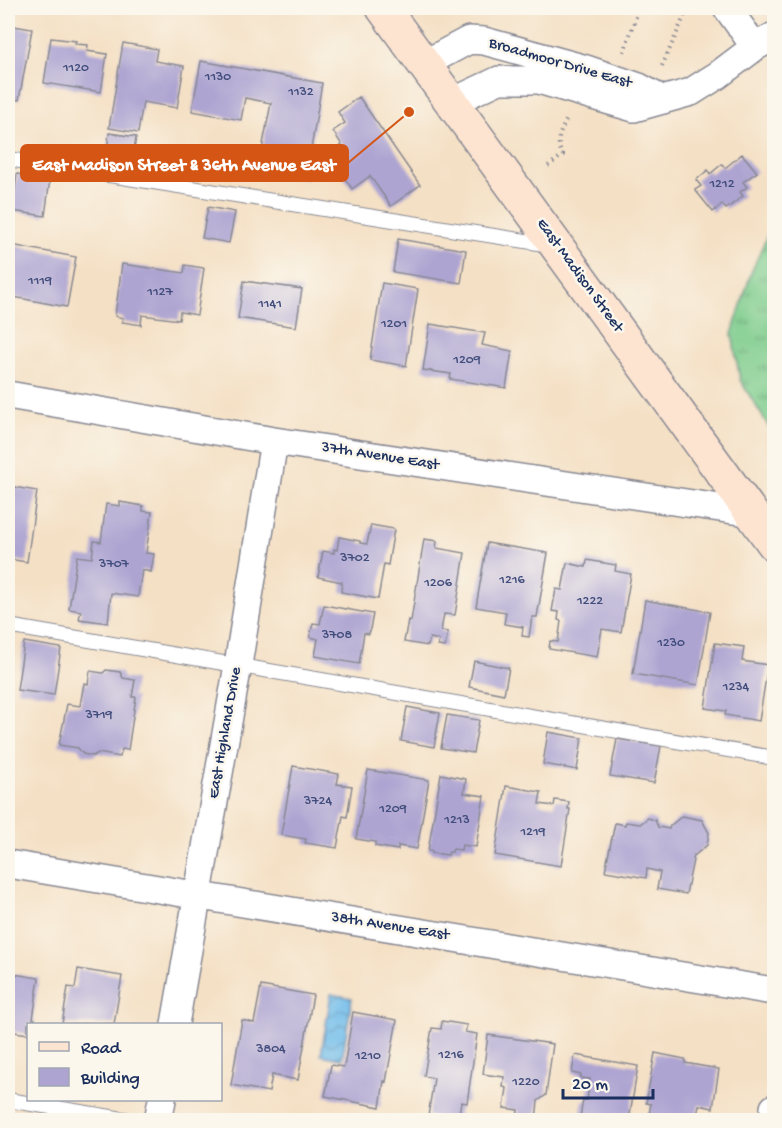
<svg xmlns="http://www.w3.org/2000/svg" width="782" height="1128" viewBox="0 0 782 1128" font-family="'Gochi Hand',sans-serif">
<defs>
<pattern id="grass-tufts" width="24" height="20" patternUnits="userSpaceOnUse" patternTransform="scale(1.5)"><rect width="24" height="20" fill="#7dcc8c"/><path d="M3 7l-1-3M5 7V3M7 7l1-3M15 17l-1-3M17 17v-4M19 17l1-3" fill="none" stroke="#66a676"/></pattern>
<pattern id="water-waves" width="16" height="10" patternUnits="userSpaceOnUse" patternTransform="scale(1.5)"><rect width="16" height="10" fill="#72bdeb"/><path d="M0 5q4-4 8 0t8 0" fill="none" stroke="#5d9ac2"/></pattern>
</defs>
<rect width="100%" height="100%" fill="#fbf7ec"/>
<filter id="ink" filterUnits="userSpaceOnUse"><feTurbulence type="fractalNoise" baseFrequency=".0167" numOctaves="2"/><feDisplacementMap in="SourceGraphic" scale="12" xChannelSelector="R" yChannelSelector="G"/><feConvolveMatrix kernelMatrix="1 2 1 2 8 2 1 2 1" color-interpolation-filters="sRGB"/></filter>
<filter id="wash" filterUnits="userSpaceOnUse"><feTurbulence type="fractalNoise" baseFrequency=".008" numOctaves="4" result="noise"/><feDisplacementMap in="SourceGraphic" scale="24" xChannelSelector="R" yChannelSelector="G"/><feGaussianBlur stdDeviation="1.35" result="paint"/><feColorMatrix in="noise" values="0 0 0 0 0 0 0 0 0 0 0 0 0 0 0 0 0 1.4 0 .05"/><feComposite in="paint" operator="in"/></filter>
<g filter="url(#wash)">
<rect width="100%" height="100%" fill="#f4e0c5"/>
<!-- grass -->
<path fill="url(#grass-tufts)" stroke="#4c7e75" stroke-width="1.5" d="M774,220V435L740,380L732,334L751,273Z"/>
<!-- water -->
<path fill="url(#water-waves)" stroke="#4676a4" stroke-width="1.5" d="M331,994L352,998L342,1059L321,1055Z"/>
<g id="blocks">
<!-- building -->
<path fill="#ada4d2" d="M8,25L32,29L19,100L8,98Z
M51,38L76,41L75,44L88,45L87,51L107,54L101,92L44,83Z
M123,43L157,49L155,61L184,66L177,108L143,102L138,133L109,128Z
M201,61L322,83L306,179L258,170L271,103L245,98L241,120L192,111Z
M359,97L420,185L391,206L370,176L352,189L329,155L342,145L333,131L345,123L338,112Z
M109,133L136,137L132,163L106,160Z
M742,154L757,172L743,182L747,187L740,192L743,196L726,209L722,204L713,212L695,190L701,186L696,180L708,170L710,174L722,164L725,168Z
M17,174L50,179L45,216L12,211Z
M8,176L14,177L9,209H8Z
M208,207L235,212L229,243L202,238Z
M398,239L466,250L461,283L393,272Z
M11,245L76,257L67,307L8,296V265Z
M122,264L184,273L185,265L204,268L197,315L180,312L179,320L142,315L141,325L122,322L123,318L115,316Z
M244,281L302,289L296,327L238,318Z
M382,283L418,289L406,366L370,360Z
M430,324L485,333L482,345L512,351L506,388L450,379L451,374L423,370Z
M8,486L37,491L27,562L8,559Z
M120,502L143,506V511L152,512L146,553L154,554L151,572L142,570L138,597L111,593L108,623L79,619L81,611L69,609L77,556L92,558L94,541L101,542L106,504L120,506Z
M371,525L394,529L388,565L384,564L378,599L341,592L342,582L318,577L323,551L334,553V549L337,550L339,537L360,541V543L367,544Z
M424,539L437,541L436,548L465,553L455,615L444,614L441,631L448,632L445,647L438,646L439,640L430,638L428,646L404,642L408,620L411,621Z
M487,543L548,553L537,617H532L529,637L522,636L523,627L504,624L506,612L476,607Z
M587,560L616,565L615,571L631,574L621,632L602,629L597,657L549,649L550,641L558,642L561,621L558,620L559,612L552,611L556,589L562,590L567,563L586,567Z
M645,600L710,612L698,685L633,674Z
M324,605L373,614L369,634L364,633L359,664L315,656L318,639L310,637L313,623L320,624Z
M24,642L61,648L54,695L17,690Z
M715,643L744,647L742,661L768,665L759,721L725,715L726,711L705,708Z
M474,661L509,668L504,694L469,687Z
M106,670L120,672L123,678L135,680L132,697H136L128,750L122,749L120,757L98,753L93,756L83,754L78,748L59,745L67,704L80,706L84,683L88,684L90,671L103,673Z
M407,707L440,713L434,747L401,741Z
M447,715L479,720L473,753L441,748Z
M548,732L582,738L577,770L543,764Z
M617,739L661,746L654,783L610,776Z
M293,766L339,774L337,784L352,786L347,817L343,816L337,848L305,843L306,839L281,835Z
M368,770L429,780L417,849L398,846V850L375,846V842L356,839Z
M441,774L466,779L464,793L484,796L476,847L462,845L461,850L453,849L452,852H449L448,855L432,853V851H428Z
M506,786L541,792L539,804L554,806L555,800L569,802L568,809H570L561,866L495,855Z
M682,816L702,820L709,833L707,845L695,855H694L686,894L657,889L660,872L647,869L646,878L605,871L615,823L625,825L626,822L640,824L648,818L655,820L658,827L669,829L670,826Z
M78,969L122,976L114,1024H62L68,987L75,988Z
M8,973L39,978L33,1019H35L34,1024H28V1034L8,1031L9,1021H8Z
M261,986L313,995L298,1080L272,1075L269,1092L231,1085L242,1020L254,1023Z
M353,1012L397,1020L386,1082L384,1081L380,1107L325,1096L331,1065L344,1067Z
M442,1021L467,1025L465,1032L477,1034L467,1103L461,1102L458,1120L428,1116L434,1078L424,1076L432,1028L441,1029Z
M488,1035L553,1044L546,1095L538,1101L536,1120L517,1118L518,1110L504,1108L507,1088L503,1087L504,1077L483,1074Z
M655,1053L685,1059V1063L719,1069L713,1108L699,1105L697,1116L691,1115L690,1120H648L651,1104L646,1103Z
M575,1055L638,1066L629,1120H583L580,1117L583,1100H587L590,1079L581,1078V1075L572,1073Z"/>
</g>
</g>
<g filter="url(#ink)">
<use href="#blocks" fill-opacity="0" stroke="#888892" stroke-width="1.5"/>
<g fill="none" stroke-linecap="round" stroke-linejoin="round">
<defs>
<path id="lane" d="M8,159L551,245
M8,626L774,758
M8,1100L129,1120"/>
<path id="street" d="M727,8L755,47
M424,64L469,40L484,41L586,69L639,87L663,100
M452,102L499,80H539L634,108L691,92L718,75L755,47L774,36
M8,395L274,441L753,513
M8,864L773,991
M175,1024L238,665L274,441
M158,1120L162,1100
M773,1120L774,1108"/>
<path id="secondary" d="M383,8L774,544"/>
</defs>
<!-- lane casing -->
<use href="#lane" stroke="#888892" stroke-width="16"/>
<!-- street casing -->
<use href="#street" stroke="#888892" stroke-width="30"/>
<!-- secondary casing -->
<use href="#secondary" stroke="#888892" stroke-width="36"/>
<!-- path -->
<path stroke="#888892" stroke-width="4" stroke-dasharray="1.5 4.5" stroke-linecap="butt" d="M624,52L639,8
M662,66L688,8
M548,166L563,155C554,142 561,130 568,117"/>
<!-- lane -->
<use href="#lane" stroke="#fff" stroke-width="14"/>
<!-- street -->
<use href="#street" stroke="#fff" stroke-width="27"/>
<!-- secondary -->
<use href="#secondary" stroke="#fde4d1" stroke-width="33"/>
</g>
</g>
<g text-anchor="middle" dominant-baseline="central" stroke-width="5" stroke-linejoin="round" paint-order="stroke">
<!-- number labels -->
<g font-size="14" fill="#404c7b">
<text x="76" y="68">1120</text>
<text x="218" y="77">1130</text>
<text x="301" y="92">1132</text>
<text x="722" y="184">1212</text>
<text x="40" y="281">1119</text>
<text x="160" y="292">1127</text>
<text x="270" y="304">1141</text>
<text x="394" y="324">1201</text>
<text x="467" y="360">1209</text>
<text x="355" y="558">3702</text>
<text x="114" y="564">3707</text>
<text x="512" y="580">1216</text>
<text x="438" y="583">1206</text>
<text x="590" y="601">1222</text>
<text x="337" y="635">3708</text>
<text x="671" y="643">1230</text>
<text x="736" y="687">1234</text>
<text x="99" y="715">3719</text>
<text x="318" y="801">3724</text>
<text x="393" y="809">1209</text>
<text x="457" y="820">1213</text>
<text x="533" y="832">1219</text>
<text x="271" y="1049">3804</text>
<text x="451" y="1055">1216</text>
<text x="368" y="1056">1210</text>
<text x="526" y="1082">1220</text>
</g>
<!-- street labels -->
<g font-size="16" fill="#1b2f5e" stroke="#fbf7ec">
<text transform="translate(560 64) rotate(16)">Broadmoor Drive East</text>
<text transform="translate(579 276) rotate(54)">East Madison Street</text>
<text transform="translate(380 457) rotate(9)">37th Avenue East</text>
<text transform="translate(226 733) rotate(-80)">East Highland Drive</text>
<text transform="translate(390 927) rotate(9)">38th Avenue East</text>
</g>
</g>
<!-- callouts -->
<path fill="none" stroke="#d45514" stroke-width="2" d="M409 112L348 163"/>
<circle fill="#d45514" stroke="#fbf7ec" stroke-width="2" cx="409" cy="112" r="6"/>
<rect fill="#d45514" stroke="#d45514" stroke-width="2" x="21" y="145" width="327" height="36" rx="6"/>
<g font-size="18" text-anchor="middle" font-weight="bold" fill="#fff">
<text x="184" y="170">East Madison Street &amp; 36th Avenue East</text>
</g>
<!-- margin -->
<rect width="782" height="1128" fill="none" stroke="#fbf7ec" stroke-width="30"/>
<!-- legend -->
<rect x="27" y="1023" width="195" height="78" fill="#fbf7ec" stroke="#a1a7b3" stroke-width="1.5"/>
<rect x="39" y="1042" width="30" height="9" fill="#fde4d1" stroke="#a1a7b3" stroke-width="1.5"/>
<text x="81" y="1053" font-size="18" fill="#1b2f5e">Road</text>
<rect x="39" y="1068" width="30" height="18" fill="#ada4d2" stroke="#a1a7b3" stroke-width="1.5"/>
<text x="81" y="1083" font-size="18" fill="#1b2f5e">Building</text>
<!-- scale -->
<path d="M563 1089v9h90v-9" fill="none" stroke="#1b2f5e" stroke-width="3"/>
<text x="572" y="1089" font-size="18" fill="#1b2f5e" stroke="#fbf7ec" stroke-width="4.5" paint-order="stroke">20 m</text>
</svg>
